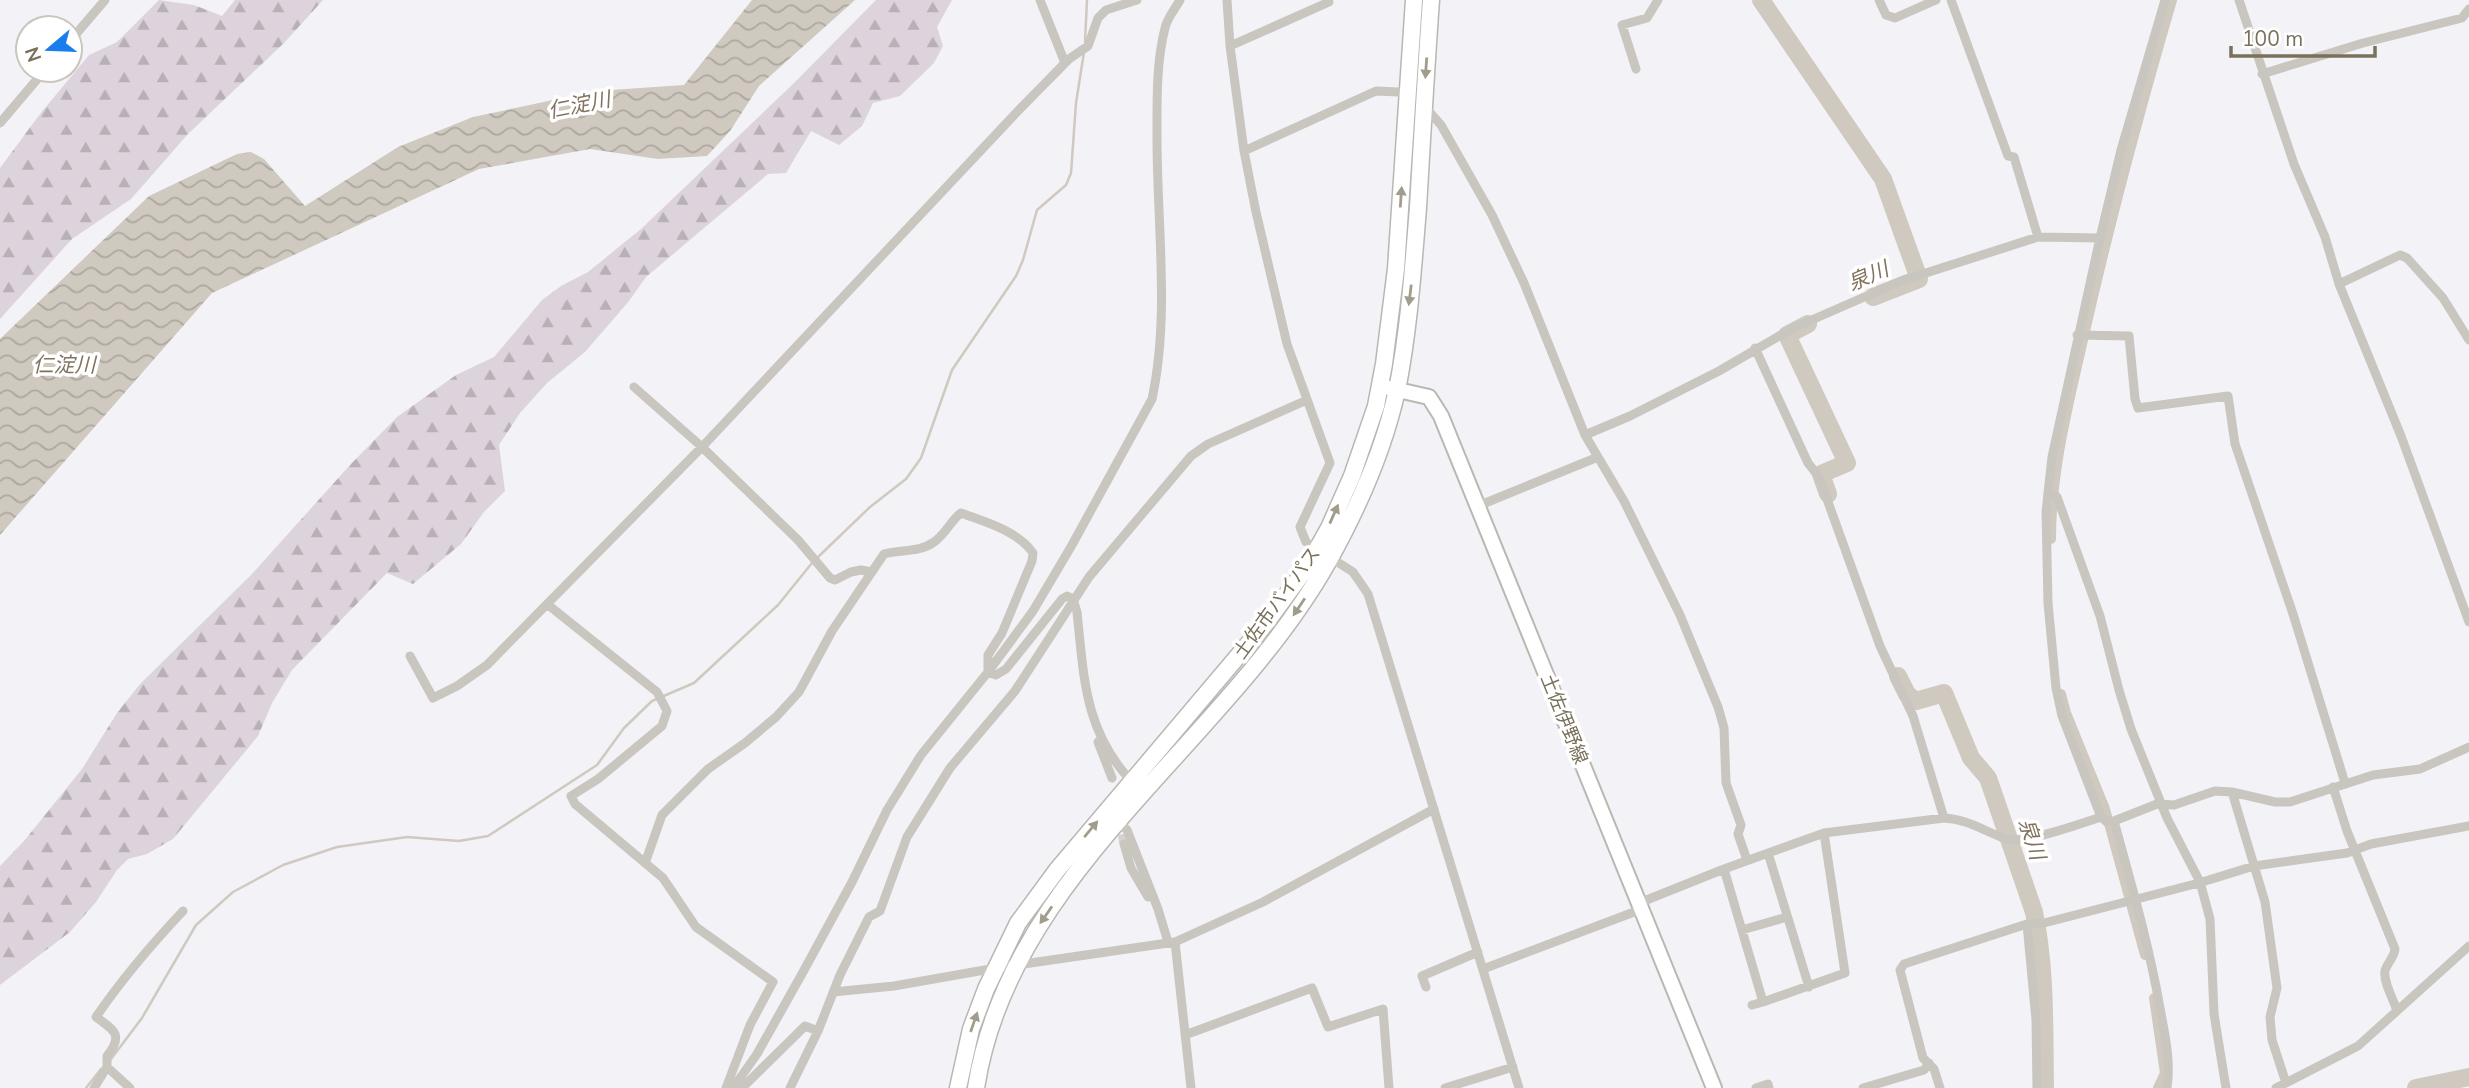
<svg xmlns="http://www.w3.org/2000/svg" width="2469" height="1088" viewBox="0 0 2469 1088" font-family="'Nunito Sans','Noto Sans JP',sans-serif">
<defs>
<pattern id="forest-firs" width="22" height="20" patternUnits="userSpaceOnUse" patternTransform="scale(1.75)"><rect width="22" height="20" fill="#ddd3dd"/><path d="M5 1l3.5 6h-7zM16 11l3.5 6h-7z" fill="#b8b0b6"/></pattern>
<pattern id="water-waves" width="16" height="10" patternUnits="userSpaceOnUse" patternTransform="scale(1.75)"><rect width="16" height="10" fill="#cfc9c0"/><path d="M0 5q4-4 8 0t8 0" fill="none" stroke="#ada89f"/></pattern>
</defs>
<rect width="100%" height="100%" fill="#f3f2f6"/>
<!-- forest -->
<path fill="url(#forest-firs)" d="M159,0L194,5L222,16L235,0H323L284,43L188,134L131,199L72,239L0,319V168L40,114L89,55L117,42Z
M876,0H952L937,27L943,46L934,63L900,96L873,103L862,126L839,145L811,131L786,173L768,174L646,277L629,301L585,352L547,383L520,413L499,445L505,491L484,512L461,544L413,584L387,573L292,670L272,703L258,736L173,839L147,854L128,859L117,870L96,902L70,932L0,985V866L24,841L82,769L117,713L140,684L251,575L350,465L397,417L456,375L494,357L542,300L561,286L588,272L641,229L794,83Z"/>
<!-- water -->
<path fill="url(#water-waves)" d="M752,0H855L759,86L730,131L707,156L658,159L590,149L479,169L212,293L0,535V339L149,196L237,154L251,152L264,159L305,206L398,147L473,117L596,91L684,85Z"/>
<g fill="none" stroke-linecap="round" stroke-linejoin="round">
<!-- stream -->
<path stroke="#cfc9c0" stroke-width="2.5" d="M1085,42L1087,0
M817,558L870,507L906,479L921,458L952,370L1016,276L1023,260L1037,210L1066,185L1071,173L1076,103L1084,52
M111,1059L142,1018L196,925L233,892L283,865L337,847L407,837L459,841L488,836L597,765L624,728L652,701L694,683L778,605L812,563
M86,1088L101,1069"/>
<!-- canal -->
<path stroke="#cfc9c0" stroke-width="10" d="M2051,539C2051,471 2068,406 2083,340C2109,225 2139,113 2172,0
M2061,694L2066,713L2105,809L2145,955
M2154,998L2165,1073L2158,1088"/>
<!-- river -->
<path stroke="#cfc9c0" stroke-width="18" d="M1761,0L1883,179L1919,279L1873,297
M1808,324L1787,335L1847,463L1821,474L1828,494
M1898,676L1907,694L1916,701L1944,693L1971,758L1988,778L2034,912C2046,969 2044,1029 2045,1088
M2416,1088L2469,1077"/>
<!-- street-tunnel -->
<path stroke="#d4d2cf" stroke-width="9" stroke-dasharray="9 4.5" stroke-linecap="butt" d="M1120,821L1124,844"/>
<defs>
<path id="primary" d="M1389,388L1429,397L1441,416L1714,1088"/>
<path id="highway" d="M958,1088L971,1029L986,989L1018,923L1057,870L1266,623L1307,567L1329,528L1352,476L1376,406L1384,364L1396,269L1414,0
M976,1088C1009,871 1227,743 1329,560C1358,508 1384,449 1397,390C1409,330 1413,268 1418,208C1422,139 1426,69 1431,0"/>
</defs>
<!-- primary casing -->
<use href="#primary" stroke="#bbb8b1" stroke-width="18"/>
<!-- highway casing -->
<use href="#highway" stroke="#b9b7b1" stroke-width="19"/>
<!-- street -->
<path stroke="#c9c6c0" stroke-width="9" d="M1040,0L1065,63
M1227,0L1230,46L1244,151L1256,212L1287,344L1330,463L1300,527L1306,542L1353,572L1368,594L1519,1088
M1879,0L1886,15L1895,18L1936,0
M1951,0L2008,156L2014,157L2038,237
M2239,0L2294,164L2325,237L2339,284L2401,436L2469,622
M70,41L105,0
M1230,46L1329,2L1328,0
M1636,69L1622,25L1647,18L1658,0
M2262,74L2363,43L2462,18L2469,9
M1425,107L1441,125L1492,215L1524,283L1585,435L1624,501L1680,615L1718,707L1724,728L1726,783L1741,825L1738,834L1747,860
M0,123L45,70
M1244,151L1376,91L1399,92L1411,96
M2339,284L2400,255L2407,258L2443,298L2469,340
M2077,335L2129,336L2135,399L2138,408L2228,396L2235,444L2293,614L2345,783
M1755,348L1808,463L1819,477L1880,646L1913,716L1944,818
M634,387L702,447L798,540L830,578L835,580L851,572L861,570L872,572
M1585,435L1630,416L1719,371L1791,329L1901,281L2038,237L2100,238
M2048,492L2057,497L2100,616L2119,690L2131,729L2167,818L2200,882L2210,919L2214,1014L2226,1088
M1478,506L1598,457
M547,604L657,692L667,711L662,726L598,779L571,796L575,804L663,878L696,927L773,982L750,1025L726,1088
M410,656L433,698L457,686L487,665L702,447L1015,114L1069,59L1088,46L1098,18L1106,10L1137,0
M1098,742L1112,778
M2333,787L2347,831L2395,949C2394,958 2387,963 2385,971C2383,982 2394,1000 2397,1011
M2232,792L2275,802H2290L2373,775L2420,769L2469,747
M2101,817L2062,716L2056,688L2048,603L2046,512L2052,457L2100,238L2121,150L2165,0
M2114,821C2131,883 2149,945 2160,1008C2165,1035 2171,1061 2167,1088
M1119,822L1127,830L1158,909L1168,942
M1124,844L1131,868L1148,897
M1768,853L1809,987
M645,863L662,815L708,769L745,743L776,717L799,692L832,631L884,554C901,549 919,553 934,542C946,534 951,520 961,513C985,522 1018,531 1033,553L1032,561L1002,633L988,655V672L996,675L1006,669L1062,599L1067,596L1073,599L1077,612C1084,677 1084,731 1132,782
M1724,869L1763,1002L1845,973L1824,833
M1639,903L1724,869L1824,833L1944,818C1967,819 1984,831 2006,839C2023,845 2082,823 2101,817L2107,822L2114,821L2157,804L2174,805L2215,791L2232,792L2265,902L2277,988L2270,1017L2272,1040L2286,1083
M2027,924L2036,1020L2037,1088
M1742,930L1787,917
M1175,942L1191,1088
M1483,969L1642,909
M1426,987L1422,976L1478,952
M833,992L894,986L996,968L1175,942L1263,902L1434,809
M1752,1005L1763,1002
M1185,1035L1312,988L1328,1027L1383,1009L1389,1088
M107,1067V1056C123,1036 116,1031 96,1017C122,979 151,945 183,911
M94,1088L107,1067L130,1088
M733,1088L757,1054L803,972L852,882L887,810L921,755L988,672L1033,611L1072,545L1152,399C1170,316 1157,224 1157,139C1157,103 1156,63 1165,28C1167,18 1175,9 1180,0
M742,1088L805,1026L818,1031
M790,1088L818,1031L840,975L869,917L880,911L907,837L950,768L1015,691L1089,577L1191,456L1208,444L1307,400
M1445,1088L1513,1067
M1756,1088L1768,1084L1769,1088
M1863,1088L1924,1070L1929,1063
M1940,1088L1934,1069L1923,1058L1900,970L1904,964L2027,924L2044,923L2199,883L2254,866L2347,853L2371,844L2469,826
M2276,1088L2358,1046L2469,946"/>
<!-- primary -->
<use href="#primary" stroke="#fff" stroke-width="14"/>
<!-- highway -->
<use href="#highway" stroke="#fff" stroke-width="16"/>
</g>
<!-- one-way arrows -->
<defs><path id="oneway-solid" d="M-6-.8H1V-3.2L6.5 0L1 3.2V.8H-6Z" transform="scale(1.75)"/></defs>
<g fill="#a19c8c">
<use href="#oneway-solid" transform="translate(1426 68) rotate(94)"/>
<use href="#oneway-solid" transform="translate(1401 197) rotate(-86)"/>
<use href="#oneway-solid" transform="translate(1410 295) rotate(97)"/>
<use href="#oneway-solid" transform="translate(1334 514) rotate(-66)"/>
<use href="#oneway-solid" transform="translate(1299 607) rotate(124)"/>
<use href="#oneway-solid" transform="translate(1091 829) rotate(-50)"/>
<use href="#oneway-solid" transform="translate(1046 915) rotate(125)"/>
<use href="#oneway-solid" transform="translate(974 1022) rotate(-71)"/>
</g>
<g text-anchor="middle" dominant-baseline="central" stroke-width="7" stroke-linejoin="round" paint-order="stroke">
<!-- street labels -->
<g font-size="19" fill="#79715b" stroke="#fff">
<text transform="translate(1277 603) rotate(-54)">土佐市バイパス</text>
<text transform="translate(1564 719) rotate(68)">土佐伊野線</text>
</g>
<!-- water labels -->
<g font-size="21" font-style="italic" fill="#82735f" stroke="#fff">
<text transform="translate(579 105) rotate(-11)">仁淀川</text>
<text transform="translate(1868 276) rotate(-23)">泉川</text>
<text x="64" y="365">仁淀川</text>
<text transform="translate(2032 839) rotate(72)">泉川</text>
</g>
</g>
<!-- north arrow -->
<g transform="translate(49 49) rotate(251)"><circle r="33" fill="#ffffff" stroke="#c9c6bd" stroke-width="2"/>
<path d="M0-5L12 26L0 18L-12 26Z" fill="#1a7dee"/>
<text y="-10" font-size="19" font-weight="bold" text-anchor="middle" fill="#79715b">N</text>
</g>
<!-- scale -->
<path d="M2231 46v10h144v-10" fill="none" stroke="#79715b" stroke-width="3.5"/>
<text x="2242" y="46" font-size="21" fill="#79715b" stroke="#ffffff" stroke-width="5" paint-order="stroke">100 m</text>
</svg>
